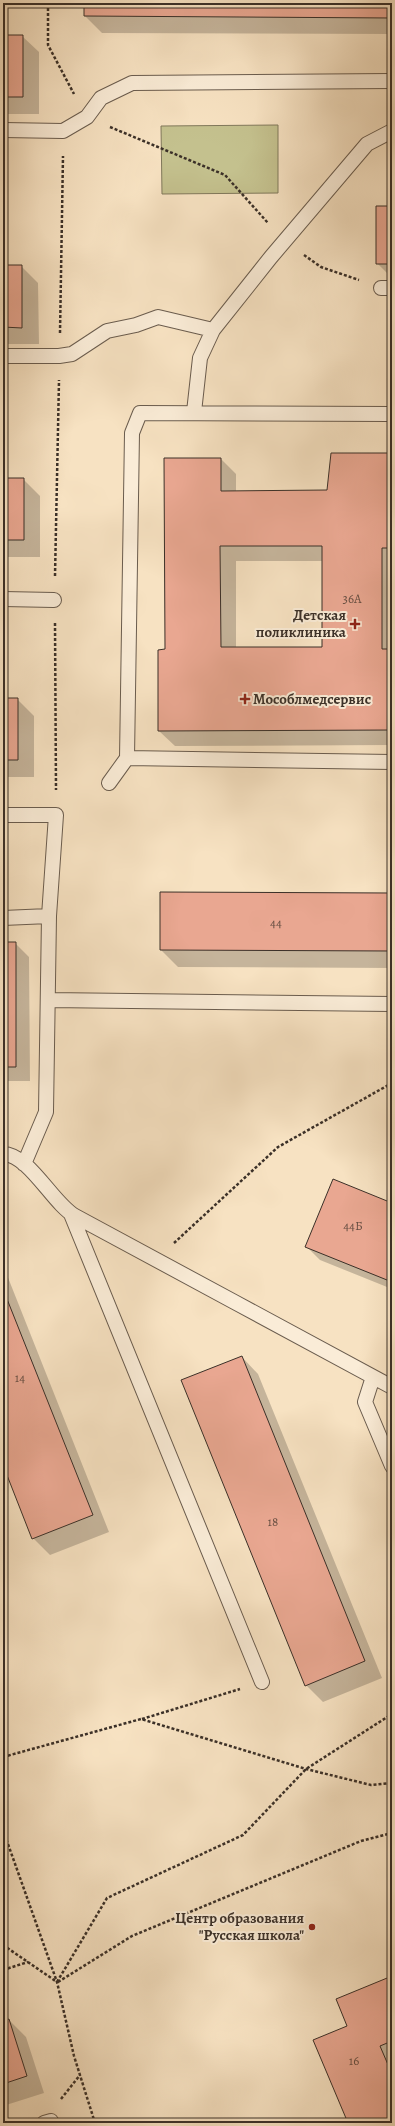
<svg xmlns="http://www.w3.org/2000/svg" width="395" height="2126" viewBox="0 0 395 2126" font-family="Alegreya,serif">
<rect width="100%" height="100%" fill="#f7e2c2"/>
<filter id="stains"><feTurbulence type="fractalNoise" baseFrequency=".005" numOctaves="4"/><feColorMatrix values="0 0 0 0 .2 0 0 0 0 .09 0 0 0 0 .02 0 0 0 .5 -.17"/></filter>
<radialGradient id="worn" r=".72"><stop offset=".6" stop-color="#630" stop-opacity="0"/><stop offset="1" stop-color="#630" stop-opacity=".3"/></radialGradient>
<!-- green -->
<path fill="#c4c18e" stroke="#80785b" d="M278,125V193L162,194L161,126Z"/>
<!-- shadow -->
<path fill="#0003" fill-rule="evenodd" d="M85,3H392V34L102,33L85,16Z
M3,36H22L39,52V114H3Z
M392,207V278L377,263Z
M3,266H21L38,283L39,344H3Z
M392,454V745L175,746L159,731L166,650L220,458L236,474V492L328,491ZM236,561H323V648H236Z
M3,479H23L40,496V557H3Z
M3,699H17L34,716V777H3Z
M392,894V968L178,967L161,950Z
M3,943H15L29,957L30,1081H3Z
M392,1204V1289L320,1260L306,1246Z
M3,1265L109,1532L50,1555L33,1538L3,1462Z
M242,1357L258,1374L382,1678L323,1702L306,1685Z
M392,1977V2123H349L348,2026Z
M9,2020L26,2037L44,2093L3,2106V2022Z"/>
<!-- building -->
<path fill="#e9a791" stroke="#3b3028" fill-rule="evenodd" d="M84,3H392V18L84,16Z
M3,35H23V97H3Z
M376,206H392V264H376Z
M3,265H22V328L3,327Z
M331,453H392V548H382V649H392V730L158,731V650L165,649L164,458H221V491L327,490ZM220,546H322V647H221Z
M3,478H24V540H3Z
M3,698H18V760H3Z
M160,892L392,893V951L160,950Z
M3,942H16V1067H3Z
M333,1179L392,1203V1282L305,1247Z
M3,1289L93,1515L32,1539L3,1465Z
M242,1356L365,1661L305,1686L181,1380Z
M392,1976V2041L380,2046L392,2074V2123H348L313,2040L347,2026L336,1999Z
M9,2019L27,2076L3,2084V2021Z"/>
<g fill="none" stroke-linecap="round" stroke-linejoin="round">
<defs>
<path id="service" d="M3,130L63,131L87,117L101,98L132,83L392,81
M381,288H392
M3,356H59L72,354L107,331L136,325L158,317L213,330L271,257L367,144L392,131
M194,412L200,358L213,330
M392,414L140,413L132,433L127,758L392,762
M3,599L54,600
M109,783L127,758
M3,815H56L49,916L46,1112L24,1164
M3,918L49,916
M49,1000L392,1004
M3,1154C29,1154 53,1204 75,1216C181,1273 286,1330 392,1387
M71,1214L262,1682
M373,1377L365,1402L392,1466
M44,2123L51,2121L52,2123"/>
</defs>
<!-- service casing -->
<use href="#service" stroke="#6a5c4e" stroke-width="16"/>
<!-- path -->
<path stroke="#3b3028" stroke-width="2.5" stroke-dasharray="3 2" stroke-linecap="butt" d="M48,3V45L74,94
M110,127L225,175L268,223
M304,255L321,267L359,280
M60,333L63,156
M55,576L59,380
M55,623L56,790
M174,1243L278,1147L392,1083
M142,1719L240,1689
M3,1757L141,1719L306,1769L371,1785L392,1783
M3,1830L57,1982L74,2056L95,2123
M3,1945L57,1982
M3,1970L28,1962
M57,1982L107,1898L243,1835L306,1769L392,1714
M58,1982L132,1936L361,1841L392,1833
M61,2099L80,2075"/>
<!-- service -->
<use href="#service" stroke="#faecd7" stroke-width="14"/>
</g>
<!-- markers -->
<g fill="#8f2418" stroke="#faecd7" stroke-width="1.5">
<path d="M353 618h4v4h4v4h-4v4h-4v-4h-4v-4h4z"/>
<path d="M243 693h4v4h4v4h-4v4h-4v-4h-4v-4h4z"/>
<circle cx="312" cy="1927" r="4"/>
</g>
<g text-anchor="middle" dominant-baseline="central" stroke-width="4" stroke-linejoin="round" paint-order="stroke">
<!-- number labels -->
<g font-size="13" fill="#664e42">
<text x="352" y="598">36А</text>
<text x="276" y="922">44</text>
<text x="353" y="1225">44Б</text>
<text x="20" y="1377">14</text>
<text x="273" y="1521">18</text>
<text x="354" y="2060">16</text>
</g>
<!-- poi labels -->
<g font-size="15" font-weight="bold" fill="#3b3028" stroke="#faecd7" text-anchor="end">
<text x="346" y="615">Детская<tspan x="346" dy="17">поликлиника</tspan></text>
<text x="253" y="699" text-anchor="start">Мособлмедсервис</text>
<text x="304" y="1918">Центр образования<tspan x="304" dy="17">"Русская школа"</tspan></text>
</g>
</g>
<!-- margin -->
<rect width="395" height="2126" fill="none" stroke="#f7e2c2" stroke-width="16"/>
<rect x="4" y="4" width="387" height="2118" fill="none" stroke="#3b3028" stroke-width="2"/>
<rect x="8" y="8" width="379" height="2110" fill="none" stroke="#3b3028"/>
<rect width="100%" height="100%" filter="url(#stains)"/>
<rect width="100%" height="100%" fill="url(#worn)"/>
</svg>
